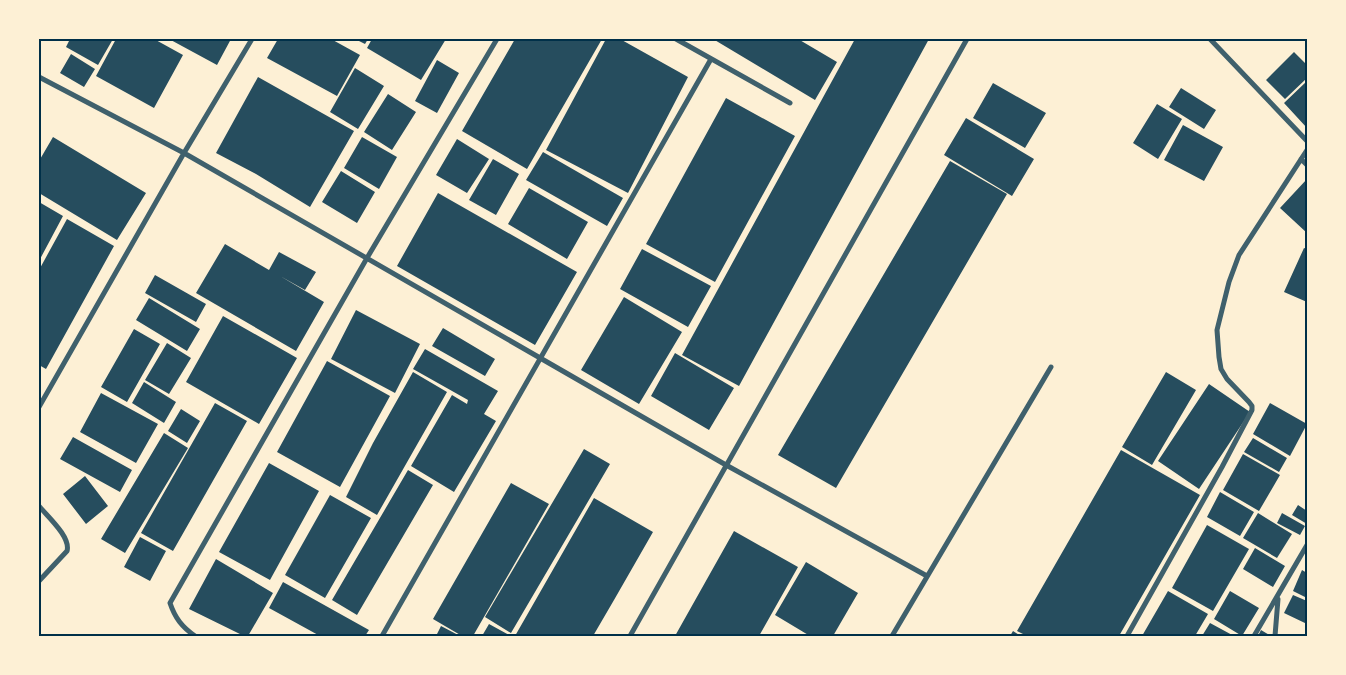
<svg xmlns="http://www.w3.org/2000/svg" width="1346" height="675" viewBox="0 0 1346 675" font-family="Mulish,sans-serif">
<rect width="100%" height="100%" fill="#fdf0d5"/>
<!-- building -->
<path fill="#264d5e" d="M70,39H113L98,65L66,47Z
M116,39H154L183,55L154,108L96,76Z
M169,39H231L217,65Z
M278,39H331L360,55L337,96L267,58Z
M355,39H368L365,44Z
M372,39H446L421,80L367,48Z
M515,39H602L527,169L462,131Z
M606,39H620L688,77L628,193L546,150Z
M713,39H798L837,62L815,100Z
M855,39H929L739,386L682,355Z
M1294,52L1307,65V78L1285,99L1266,80Z
M71,54L95,69L84,87L60,73Z
M437,60L459,73L437,113L415,101Z
M355,68L384,86L358,129L330,112Z
M258,77L354,131L310,207L256,174L216,153Z
M1307,81V128L1284,103Z
M993,83L1046,113L1025,148L973,118Z
M1181,88L1216,110L1204,129L1169,107Z
M388,94L416,112L392,150L364,132Z
M726,98L795,136L715,282L646,244Z
M1157,104L1182,119L1158,159L1133,143Z
M966,118L1034,159L1012,196L944,155Z
M1183,125L1223,147L1204,181L1164,160Z
M53,137L146,193L117,240L39,193V161Z
M362,137L397,157L379,189L344,168Z
M457,139L489,159L467,193L436,175Z
M543,152L623,198L607,226L526,180Z
M493,159L519,174L496,215L469,200Z
M950,161L1007,194L836,488L778,455Z
M341,171L375,192L357,223L322,202Z
M1307,179V233L1280,208Z
M529,188L588,222L567,259L508,224Z
M438,193L577,272L535,345L397,266Z
M39,202L63,216L39,261Z
M67,219L114,246L46,369L39,365V270Z
M225,244L269,270L279,252L316,272L305,290L280,276L324,302L296,351L196,293Z
M1304,248L1307,249V302L1284,292Z
M642,249L711,286L688,327L620,289Z
M155,275L206,304L196,322L145,293Z
M624,297L682,332L639,404L581,370Z
M149,298L200,329L187,351L136,320Z
M356,310L420,344L395,393L331,359Z
M223,316L297,358L259,424L186,382Z
M443,328L495,359L485,376L432,346Z
M134,329L160,344L127,402L101,387Z
M167,343L191,358L169,394L145,380Z
M425,349L498,391L484,414L496,421L454,492L411,466L452,395L467,404L468,400L413,369Z
M675,353L734,388L709,430L651,396Z
M327,361L390,396L340,487L277,452Z
M413,372L447,392L377,515L346,497L373,443Z
M1166,372L1196,390L1152,465L1122,447Z
M144,382L176,402L164,423L132,403Z
M1209,384L1250,412L1199,489L1158,461Z
M101,393L158,424L136,463L80,432Z
M215,403L247,421L173,551L141,533Z
M1270,403L1307,424L1290,456L1253,434Z
M181,409L200,421L187,443L168,431Z
M164,433L188,448L125,553L101,539Z
M73,437L132,470L120,492L60,459Z
M1253,438L1287,458L1279,472L1244,452Z
M584,449L610,464L511,633L485,617Z
M1121,450L1200,495L1119,636H1027L1017,631Z
M1243,454L1280,475L1259,511L1223,490Z
M269,463L319,491L270,580L219,552Z
M408,470L433,485L357,615L332,600Z
M85,476L108,506L86,524L63,494Z
M511,483L549,504L473,636H462L433,619Z
M1220,492L1254,512L1240,536L1207,517Z
M330,495L371,518L325,598L285,575Z
M594,498L653,532L614,600L593,636H515Z
M1298,505L1307,511V524L1292,515Z
M1258,513L1292,534L1277,558L1243,538Z
M1282,513L1305,526L1300,535L1277,523Z
M1207,525L1249,549L1213,611L1172,588Z
M734,531L798,567L759,636H675Z
M140,537L166,551L150,581L124,567Z
M1255,548L1285,566L1273,587L1243,569Z
M216,559L273,593L248,636H244L189,609Z
M806,562L858,593L833,636H810L775,615Z
M1302,570L1307,573V598L1293,591Z
M283,582L369,630L365,636H320L269,608Z
M1168,591L1208,614L1195,636H1142Z
M1230,591L1259,608L1242,636L1214,619Z
M1293,595L1307,601V624L1284,613Z
M1210,623L1234,636H1202Z
M489,624L511,636H482Z
M441,626L460,636H436Z
M1261,630L1271,636H1258Z
M1013,631L1021,636H1010Z"/>
<g fill="none" stroke-linecap="round" stroke-linejoin="round">
<!-- minor -->
<path stroke="#3f606c" stroke-width="5" d="M676,39L790,103
M1210,39L1307,141
M39,77L184,153L726,465L927,576
M1301,159L1307,165
M39,407L184,153L252,39
M39,506C48,517 71,537 67,551L39,581
M195,636C182,627 175,618 170,603L367,258L497,39
M382,636L711,59
M630,636L967,39
M892,636L1051,367
M1127,636L1222,467L1252,410V406L1249,402L1227,379L1221,369L1219,357L1217,330L1229,282L1239,255L1307,150
M1254,636L1307,545
M1275,636L1278,599"/>
</g>
<!-- border -->
<rect width="1346" height="675" fill="none" stroke="#fdf0d5" stroke-width="80"/>
<rect x="40" y="40" width="1266" height="595" fill="none" stroke="#003049" stroke-width="2"/>
</svg>
